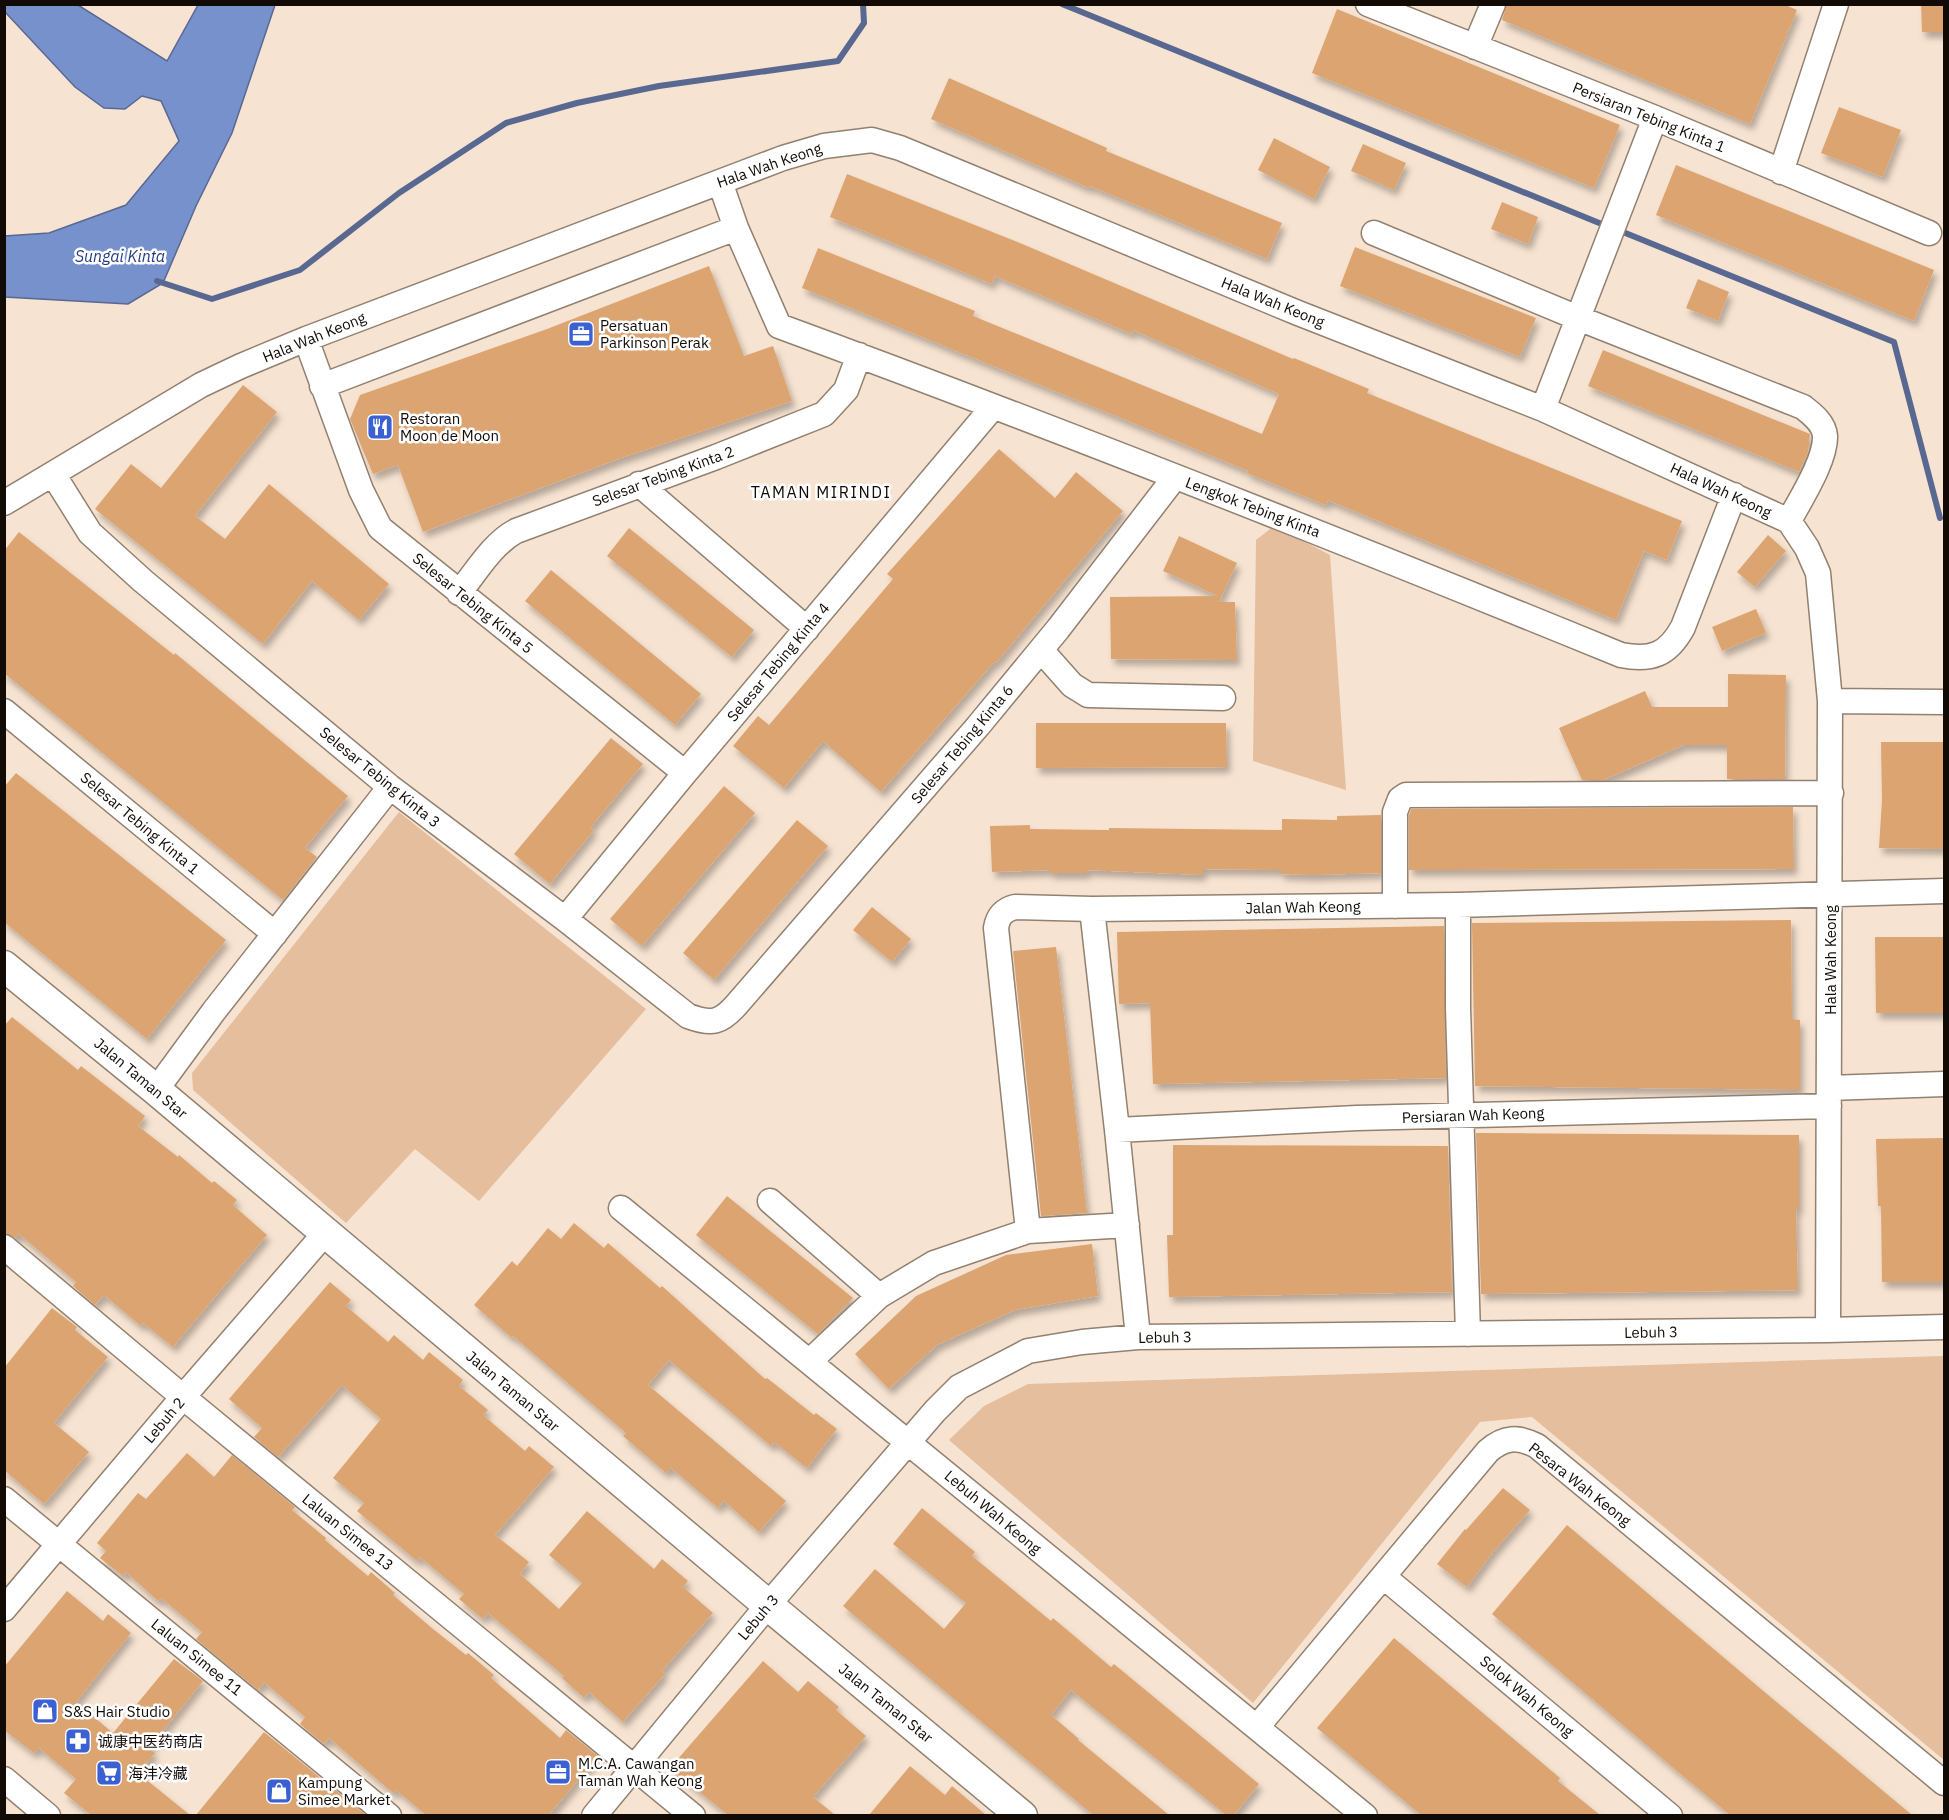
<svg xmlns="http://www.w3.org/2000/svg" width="1949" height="1820" viewBox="0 0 1949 1820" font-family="'IBM Plex Sans','Noto Sans SC',sans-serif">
<defs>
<filter id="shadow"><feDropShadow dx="3.5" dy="6" stdDeviation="3" flood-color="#0004"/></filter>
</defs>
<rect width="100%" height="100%" fill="#f7e3d1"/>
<!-- green -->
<path fill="#e4be9d" d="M1274,526L1330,555L1346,790L1253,761L1256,540Z
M399,812L646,1009L479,1201L415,1149L346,1223L193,1090L192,1073Z
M1944,1356V1760L1532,1417L1480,1422L1253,1703L949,1440L984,1406L1028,1384Z"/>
<!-- water -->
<path fill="#7791cd" stroke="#586891" stroke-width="1.5" d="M5,4L78,5L167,61L198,5H275L232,133L196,206L163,283L128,304L5,297V236L49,233L126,205L179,141L161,101L142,96L125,109L104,108L75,87L5,12Z"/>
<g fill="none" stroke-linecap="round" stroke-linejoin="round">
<!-- stream -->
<path stroke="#586891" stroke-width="6" d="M1062,4L1609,227
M1618,230L1894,342L1940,518
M157,281L212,299L300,270L399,193L506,123L577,103L659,86L838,61L864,23L863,4"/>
</g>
<!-- building -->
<path fill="#dca470" filter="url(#shadow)" d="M1507,4H1783L1797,10L1750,124L1502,20Z
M1921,4H1944V32H1922Z
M1337,9L1620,125L1594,188L1312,73Z
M949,78L1107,148L1106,151L1282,223L1267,259L1090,186L1089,188L931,119Z
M1839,107L1901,130L1883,177L1821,153Z
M1274,138L1330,167L1314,199L1258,170Z
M1363,144L1406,163L1394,190L1351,171Z
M1676,165L1934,270L1914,321L1656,215Z
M847,174L1020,243L1293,359L1294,358L1369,389L1367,393L1682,521L1667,560L1644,551L1616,620L1328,500L1326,505L1247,473L1248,471L1116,416L802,288L818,248L975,311L973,316L1262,434L1279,394L1133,330L1132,334L995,276L992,284L830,217Z
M1502,202L1538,217L1528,244L1491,229Z
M1355,247L1536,318L1520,357L1340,286Z
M709,266L744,356L773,346L792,401L621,458L423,532L398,465L373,474L350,419L360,395L547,329Z
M1698,279L1729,292L1718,321L1686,308Z
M1603,350L1810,434L1808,452L1799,472L1588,386Z
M243,385L277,412L195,516L225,539L269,484L389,584L359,620L312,581L263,644L95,509L131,464L161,488Z
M999,449L1055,498L1076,472L1123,511L996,663L995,661L881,792L823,741L784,788L733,746L758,716L769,725L893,579L887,574Z
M629,528L754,630L732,657L607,556Z
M19,532L174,655L175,653L348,796L305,848L317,857L283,900L4,673V551Z
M1768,535L1786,551L1755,587L1737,572Z
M1179,536L1237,563L1219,602H1235L1237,660L1111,659L1110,597L1218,596L1163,571Z
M551,570L701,694L675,725L525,601Z
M1756,609L1766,633L1722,651L1712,627Z
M1728,674L1786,675L1785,779H1727V745H1684L1603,780H1582L1559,728L1645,691L1652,707H1728Z
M1036,723H1226L1227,767L1036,768Z
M611,738L643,764L590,828L594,830L550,884L514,854Z
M1881,742H1944V849L1879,848L1882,800Z
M16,773L226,940L147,1039L4,922V787Z
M724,786L755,813L642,946L610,919Z
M1793,807L1794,869L1409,870V815L1411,809Z
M1381,815V873L1312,875L1281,874V870L1203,869V875L1087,870V873H1050V870L992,872L990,826L1030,825V829L1109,830V828L1282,830V819L1337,820V816Z
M797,820L828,846L714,980L683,953Z
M872,907L911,939L892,962L853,930Z
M1791,920L1792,1019L1800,1020V1090L1475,1086L1472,923Z
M1444,926L1446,1078L1153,1084L1150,1003L1119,1004L1117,932Z
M1875,937H1944V1013H1876Z
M1056,947L1087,1213L1041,1216L1013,951Z
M12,1017L78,1070L81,1066L145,1116L138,1126L178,1157L179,1155L212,1183L214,1181L237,1200L233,1205L267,1235L173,1347L143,1323L141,1326L104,1295L95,1305L73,1286L76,1282L19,1234L15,1238L4,1233V1026Z
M1476,1133L1799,1135V1209H1796L1798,1290L1481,1294Z
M1944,1138V1282H1882L1881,1206H1878L1876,1139Z
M1173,1145L1448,1146L1452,1292L1169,1297L1167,1235H1173Z
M727,1196L853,1298L818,1334L696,1235Z
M574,1223L604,1248L608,1243L660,1288L662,1286L765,1379L767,1378L814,1415L816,1413L837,1429L807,1468L774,1442L771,1446L669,1360L648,1385L786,1501L759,1532L724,1501L718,1508L671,1468L666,1473L623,1436L626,1433L513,1336L512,1338L474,1305L512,1261L517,1266L548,1228L561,1239Z
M1092,1244L1098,1296L1015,1310L937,1345L889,1389L855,1354L916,1296L1006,1255Z
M330,1282L351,1300L346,1306L388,1342L394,1335L423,1360L429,1352L463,1380L459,1386L488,1410L483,1415L525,1451L529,1446L554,1467L495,1535L529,1562L520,1574L559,1609L582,1583L549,1555L587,1511L654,1569L662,1559L688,1581L683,1587L713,1613L662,1671L665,1674L623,1722L589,1692L584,1698L562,1678L564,1676L488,1613L483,1619L459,1599L464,1594L420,1557L417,1561L357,1511L364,1503L333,1478L381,1419L342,1385L278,1457L254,1437L262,1428L229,1399Z
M52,1308L77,1327L75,1330L108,1357L54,1423L89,1452L44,1504L4,1470V1368Z
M187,1453L214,1477L232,1455L295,1507L292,1510L326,1538L325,1540L368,1576L371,1572L395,1593L393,1595L433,1629L466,1655L468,1653L494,1675L491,1678L560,1738L566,1730L598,1756L549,1815H426L396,1790L393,1793L329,1738L324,1744L300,1724L305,1717L264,1682L258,1690L196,1639L202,1632L161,1598L158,1601L126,1572L123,1576L100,1558L106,1551L97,1543L138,1493L146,1499Z
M1503,1488L1530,1510L1493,1552L1467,1587L1437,1564L1465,1529L1466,1530Z
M922,1508L975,1552L972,1556L1051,1621L1053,1618L1111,1667L1114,1664L1259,1784L1234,1815H1226L1071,1690L1051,1715L1079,1739L1078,1740L1169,1815H1093L843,1606L875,1569L944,1629L966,1603L893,1544Z
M1567,1525L1761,1689L1912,1815H1730L1684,1777L1492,1614Z
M67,1591L103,1621L108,1614L131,1633L76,1702L113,1733L174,1659L203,1681L149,1748L155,1753L138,1773L190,1815H91L64,1793L76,1779L39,1748L34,1753L4,1730V1667Z
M1394,1638L1560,1778L1558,1781L1600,1815H1421L1317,1728Z
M763,1661L798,1692L808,1681L839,1707L836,1710L866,1736L813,1797L835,1815H728L670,1768Z
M264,1732L366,1815H196Z
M910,1766L945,1795L952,1786L986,1815H869Z"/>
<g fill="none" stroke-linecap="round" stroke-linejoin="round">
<defs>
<path id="minor" d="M1368,4L1655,118L1929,233
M1475,47L1493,4
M1781,172L1836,4
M720,182L736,228L779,326C1062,430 1342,541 1621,655C1651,661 1668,655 1683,627L1734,495
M1374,233L1578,318L1803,407C1812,414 1824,423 1825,436C1826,460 1800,500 1789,521
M306,339L361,490L380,528L685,773
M322,386L736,228
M1543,409L1655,118
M53,474L90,533L143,581L390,787L565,919L688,1016C712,1025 721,1023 738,1003L978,726L1058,629L1175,477
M639,484L807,629
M4,503L201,385L241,366L306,339L783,158L824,146L872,140L900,148L1298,313L1543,409L1789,521L1807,548L1818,573L1830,701L1828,1330
M459,593C476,572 492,544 516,531L716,457L824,414L846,390L859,355
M1041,650L1072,685L1088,695L1223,698
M1830,701L1944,702
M4,711L275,934
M1458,905V1008L1468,1334
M1395,906V812L1400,799L1406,795L1831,793
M565,919L685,773L993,407
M1829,1088L1944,1084
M156,1090L214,1011L390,787
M1117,1130L1357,1118L1829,1106
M770,1201L879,1296
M621,1208L1365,1816
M1028,1231L996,928C998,916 1003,910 1015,907L1092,909
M4,1247L183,1397L693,1816
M1138,1337L1117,1130L1092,909L1458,905L1944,891
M810,1361L879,1296L934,1263L1028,1231L1127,1225
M4,1499L389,1816
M1384,1577L1670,1816
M4,1609L183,1397L326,1232
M1257,1727L1488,1451C1504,1437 1518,1436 1537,1446L1944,1783
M4,1779L48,1816
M594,1816L768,1605L935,1411L959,1387L1028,1351L1082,1342L1138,1337L1828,1330L1944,1327"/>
<path id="tertiary" d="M4,966L156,1090L768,1605L1022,1816"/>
</defs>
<!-- minor casing -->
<use href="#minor" stroke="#928070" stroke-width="27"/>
<!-- tertiary casing -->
<use href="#tertiary" stroke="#928070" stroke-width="33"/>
<!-- minor -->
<use href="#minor" stroke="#fff" stroke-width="24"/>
<!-- tertiary -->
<use href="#tertiary" stroke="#fff" stroke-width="30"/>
</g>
<!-- icons -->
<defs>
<symbol id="office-square" viewBox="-11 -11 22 22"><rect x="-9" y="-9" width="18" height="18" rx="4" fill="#3b60d2" stroke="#fff"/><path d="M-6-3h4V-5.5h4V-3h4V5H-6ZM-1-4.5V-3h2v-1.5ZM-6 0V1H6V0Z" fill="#fff"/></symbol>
<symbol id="restaurant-square" viewBox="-11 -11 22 22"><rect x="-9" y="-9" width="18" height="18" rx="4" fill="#3b60d2" stroke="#fff"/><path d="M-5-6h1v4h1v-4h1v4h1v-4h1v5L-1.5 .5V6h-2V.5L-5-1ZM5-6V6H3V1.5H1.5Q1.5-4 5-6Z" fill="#fff"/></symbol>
<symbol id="shop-square" viewBox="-11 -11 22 22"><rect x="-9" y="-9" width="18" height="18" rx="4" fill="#3b60d2" stroke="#fff"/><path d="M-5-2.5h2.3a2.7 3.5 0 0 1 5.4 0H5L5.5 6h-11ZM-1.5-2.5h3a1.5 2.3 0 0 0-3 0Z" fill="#fff"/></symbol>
<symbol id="pharmacy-square" viewBox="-11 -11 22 22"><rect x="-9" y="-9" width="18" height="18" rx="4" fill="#3b60d2" stroke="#fff"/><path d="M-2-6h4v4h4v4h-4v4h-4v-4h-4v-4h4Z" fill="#fff"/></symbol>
<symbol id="supermarket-square" viewBox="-11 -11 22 22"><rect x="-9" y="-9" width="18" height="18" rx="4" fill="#3b60d2" stroke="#fff"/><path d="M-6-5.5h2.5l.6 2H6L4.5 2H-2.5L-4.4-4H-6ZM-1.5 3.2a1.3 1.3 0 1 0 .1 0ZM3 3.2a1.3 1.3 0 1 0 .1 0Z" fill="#fff"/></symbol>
</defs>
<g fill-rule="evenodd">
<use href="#office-square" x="566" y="319" width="30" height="30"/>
<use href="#restaurant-square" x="365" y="412" width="30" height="30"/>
<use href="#shop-square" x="30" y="1696" width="30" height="30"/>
<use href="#pharmacy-square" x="63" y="1726" width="30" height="30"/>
<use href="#office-square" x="543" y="1757" width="30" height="30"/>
<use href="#supermarket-square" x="94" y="1758" width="30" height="30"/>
<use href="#shop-square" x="264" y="1776" width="30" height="30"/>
</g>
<g text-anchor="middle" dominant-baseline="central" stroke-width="5" stroke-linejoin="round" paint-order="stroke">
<!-- street labels -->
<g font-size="15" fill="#110a05" stroke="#fff">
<text transform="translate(1649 117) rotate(22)">Persiaran Tebing Kinta 1</text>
<text transform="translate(769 165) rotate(-19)">Hala Wah Keong</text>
<text transform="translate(1273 302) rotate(22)">Hala Wah Keong</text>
<text transform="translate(314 337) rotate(-22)">Hala Wah Keong</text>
<text transform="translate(663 476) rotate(-20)">Selesar Tebing Kinta 2</text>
<text transform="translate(1721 490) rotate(25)">Hala Wah Keong</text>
<text transform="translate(1253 507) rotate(21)">Lengkok Tebing Kinta</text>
<text transform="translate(473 603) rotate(39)">Selesar Tebing Kinta 5</text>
<text transform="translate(778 662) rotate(-50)">Selesar Tebing Kinta 4</text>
<text transform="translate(962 744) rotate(-50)">Selesar Tebing Kinta 6</text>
<text transform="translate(380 777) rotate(39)">Selesar Tebing Kinta 3</text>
<text transform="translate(140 823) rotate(40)">Selesar Tebing Kinta 1</text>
<text transform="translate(1303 907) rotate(-1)">Jalan Wah Keong</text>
<text transform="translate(1830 960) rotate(-90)">Hala Wah Keong</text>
<text transform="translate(141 1078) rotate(40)">Jalan Taman Star</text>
<text transform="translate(1473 1115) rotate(-2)">Persiaran Wah Keong</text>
<text transform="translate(1651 1332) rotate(-1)">Lebuh 3</text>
<text transform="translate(1165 1337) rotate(-1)">Lebuh 3</text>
<text transform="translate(513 1391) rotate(40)">Jalan Taman Star</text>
<text transform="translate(164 1420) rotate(-50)">Lebuh 2</text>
<text transform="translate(1580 1484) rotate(38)">Pesara Wah Keong</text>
<text transform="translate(993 1512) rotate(40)">Lebuh Wah Keong</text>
<text transform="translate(348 1532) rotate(39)">Laluan Simee 13</text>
<text transform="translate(758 1617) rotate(-50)">Lebuh 3</text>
<text transform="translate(197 1657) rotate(39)">Laluan Simee 11</text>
<text transform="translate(1527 1696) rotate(40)">Solok Wah Keong</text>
<text transform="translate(886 1703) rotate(39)">Jalan Taman Star</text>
</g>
<!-- poi labels -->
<g font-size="15" fill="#110a05" stroke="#fff" text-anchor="start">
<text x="600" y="325">Persatuan<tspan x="600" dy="17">Parkinson Perak</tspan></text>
<text x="400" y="418">Restoran<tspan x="400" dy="17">Moon de Moon</tspan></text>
<text x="64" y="1711">S&amp;S Hair Studio</text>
<text x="98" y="1741">诚康中医药商店</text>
<text x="578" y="1763">M.C.A. Cawangan<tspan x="578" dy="17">Taman Wah Keong</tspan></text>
<text x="128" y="1773">海沣冷藏</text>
<text x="298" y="1782">Kampung<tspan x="298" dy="17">Simee Market</tspan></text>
</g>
<!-- water labels -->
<g font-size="16" font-style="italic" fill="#233b84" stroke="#fff">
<text x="120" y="256">Sungai Kinta</text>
</g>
<!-- neighbourhood labels -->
<g font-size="16" letter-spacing="1.5" fill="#110a05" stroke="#fff">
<text x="821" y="492">TAMAN MIRINDI</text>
</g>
</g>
<!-- border -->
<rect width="1949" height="1820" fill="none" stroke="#110a05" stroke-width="12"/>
</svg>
